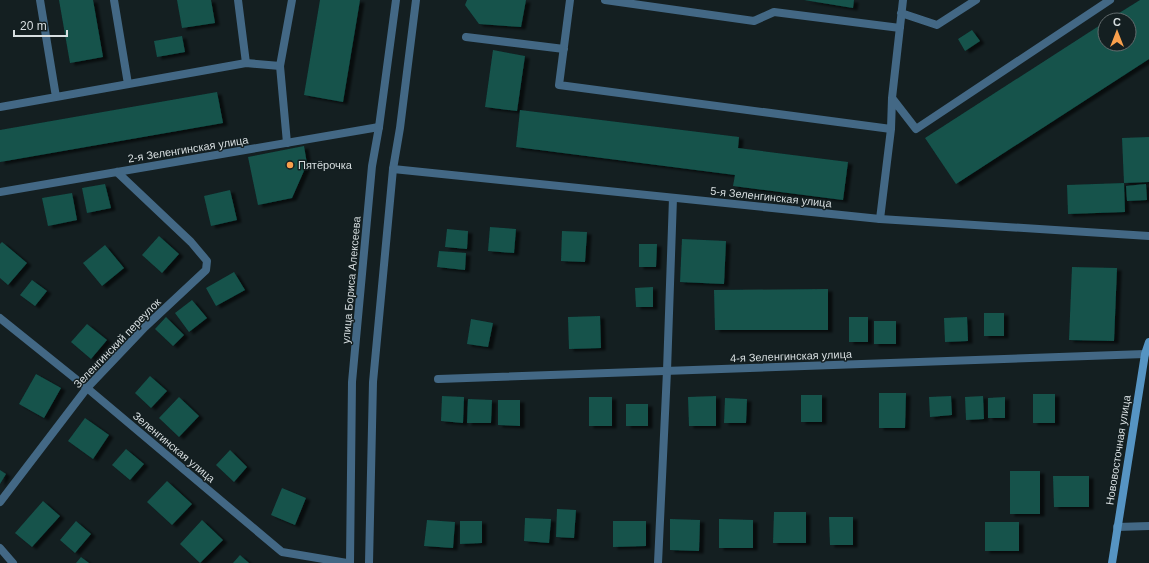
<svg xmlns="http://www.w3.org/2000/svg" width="1149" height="563" viewBox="0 0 1149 563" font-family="Arial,sans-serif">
<defs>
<filter id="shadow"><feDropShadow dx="4.5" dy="2.5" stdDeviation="1" flood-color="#0009"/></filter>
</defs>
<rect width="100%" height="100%" fill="#141f21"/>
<!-- building -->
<path fill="#14534b" filter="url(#shadow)" d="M59,0H93L103,57L70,63Z
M177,0H211L215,23L182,28Z
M320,0H360L343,102L304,95Z
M467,0H526L521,27L479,24L465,5Z
M804,0H854L853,8Z
M1140,0H1149V59L956,184L925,138L1105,22V44H1129V20H1108Z
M972,30L980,41L965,51L958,39Z
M182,36L185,52L157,57L154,41Z
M493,50L525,56L517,111L485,107Z
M217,92L223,123L0,162V130Z
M520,110L739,137L738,148L848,162L843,200L733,186L735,175L516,147Z
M1149,137V182L1124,183L1122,138Z
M304,146L307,164L292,198L258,205L248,157Z
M1124,183L1125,212L1068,214L1067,185Z
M105,184L111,208L87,213L82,188Z
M1146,184L1147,200L1127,201L1126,186Z
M230,190L237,220L211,226L204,196Z
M72,193L77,220L48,226L42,198Z
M490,227L516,229L514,253L488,251Z
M447,229L468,231L467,249L445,247Z
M562,231L587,232L585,262L561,261Z
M159,236L179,254L162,273L142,255Z
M682,239L726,241L724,284L680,282Z
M2,242L27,263L8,285L0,278V244Z
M639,244H657L656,267H639Z
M105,245L124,268L102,286L83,263Z
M439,251L466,253L465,270L437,267Z
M1072,267L1117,268L1114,341L1069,340Z
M234,272L245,290L216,306L206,288Z
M32,280L47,291L35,306L20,295Z
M653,287V307H636L635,288Z
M828,289V330H715L714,290Z
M192,300L207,318L189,332L175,313Z
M984,313H1004V336H984Z
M600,316L601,348L569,349L568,317Z
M166,317L184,335L173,346L155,329Z
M849,317H868V342H849Z
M967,317L968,341L945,342L944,318Z
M471,319L493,323L488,347L467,344Z
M874,321H896V344H874Z
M87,324L107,340L91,359L71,342Z
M36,374L61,388L44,418L19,404Z
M150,376L167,391L151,408L135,393Z
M879,393H906L905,428H879Z
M1033,394H1055V423H1033Z
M801,395H822V422H801Z
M442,396L464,397L463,423L441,421Z
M716,396V426H689L688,397Z
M951,396L952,415L930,417L929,397Z
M983,396L984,419L966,420L965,397Z
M179,397L199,416L179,437L159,418Z
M589,397H612V426H589Z
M1005,397V418H988V398Z
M725,398L747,399L746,423H724Z
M468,399L492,400L491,423H467Z
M498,400H520V426L498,425Z
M626,404H648V426H626Z
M85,418L109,435L93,459L68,441Z
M126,449L144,464L130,480L112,465Z
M230,450L247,467L234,482L216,465Z
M0,470L6,474L0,484Z
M1010,471H1040V514H1010Z
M1053,476H1089V507H1054Z
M167,481L192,504L172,525L147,502Z
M282,488L306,498L295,525L271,515Z
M43,501L60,516L32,547L15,533Z
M557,509L576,510L574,538L556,537Z
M774,512H806V543H773Z
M829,517H853V545H830Z
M525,518L551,519L549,543L524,541Z
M670,519L700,520L699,551L670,550Z
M719,519L753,520V548H719Z
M202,520L223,540L200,563L180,544Z
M427,520L455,522L453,548L424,546Z
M76,521L91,534L75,553L60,540Z
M460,521H482V543L460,544Z
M613,521H646V546L613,547Z
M985,522H1019V551H985Z
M240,555L249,563H233Z
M81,557L89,563H76Z"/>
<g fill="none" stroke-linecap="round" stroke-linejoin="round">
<!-- service -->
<path stroke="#436885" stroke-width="8" d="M40,0L56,97
M114,0L128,84
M238,0L246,63
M570,0L559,85L891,129L880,219
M605,0L754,21L774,12L900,28
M903,0L892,98L916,129L1110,0
M901,13L937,25L976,0
M466,37L564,49
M280,66L287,143
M0,107L246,63L280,66L292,0
M891,129L892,98
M1117,527L1149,526
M658,563L667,371L673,198"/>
<!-- minor -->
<path stroke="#436885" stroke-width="8" d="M393,169L880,219L1149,236
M0,192L379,127
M0,318L87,388L282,552L347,563
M438,379L1145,354
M0,502L87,388L145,327L206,270L207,261L191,242L117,172
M0,548L13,563"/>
<!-- tertiary -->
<path stroke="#436885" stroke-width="8" d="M350,563L352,382L372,166L379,127L396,0
M369,563L373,382L393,169L400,128L416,0"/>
<!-- secondary -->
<path stroke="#5694c3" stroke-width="8" d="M1112,563L1145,354L1149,342"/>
</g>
<!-- markers -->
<circle fill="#f9a04c" stroke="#141f21" stroke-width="1.5" cx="290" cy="165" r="4"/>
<g text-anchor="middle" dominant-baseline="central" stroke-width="3" stroke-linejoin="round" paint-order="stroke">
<!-- street labels -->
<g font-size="11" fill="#d7dee0" stroke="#141f21">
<text transform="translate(188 149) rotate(-9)">2-я Зеленгинская улица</text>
<text transform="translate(771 197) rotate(6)">5-я Зеленгинская улица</text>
<text transform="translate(351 280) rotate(-85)">улица Бориса Алексеева</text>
<text transform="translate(117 343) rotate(-46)">Зеленгинский переулок</text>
<text transform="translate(791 356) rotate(-2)">4-я Зеленгинская улица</text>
<text transform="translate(174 447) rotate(40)">Зеленгинская улица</text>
<text transform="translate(1118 450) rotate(-81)">Нововосточная улица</text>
</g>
<!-- poi labels -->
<g font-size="11" fill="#d7dee0" stroke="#141f21" text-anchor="start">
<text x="298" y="165">Пятёрочка</text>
</g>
</g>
<!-- north arrow -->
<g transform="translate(1117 32)"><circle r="19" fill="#141f21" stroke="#626b6d"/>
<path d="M0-3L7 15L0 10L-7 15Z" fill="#f9a04c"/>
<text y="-6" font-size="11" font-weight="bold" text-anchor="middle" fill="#d7dee0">С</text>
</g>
<!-- scale -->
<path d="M14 30v6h53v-6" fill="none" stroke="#d7dee0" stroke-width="2"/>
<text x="20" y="30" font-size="12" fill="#d7dee0" stroke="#141f21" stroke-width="3" paint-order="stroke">20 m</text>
</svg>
